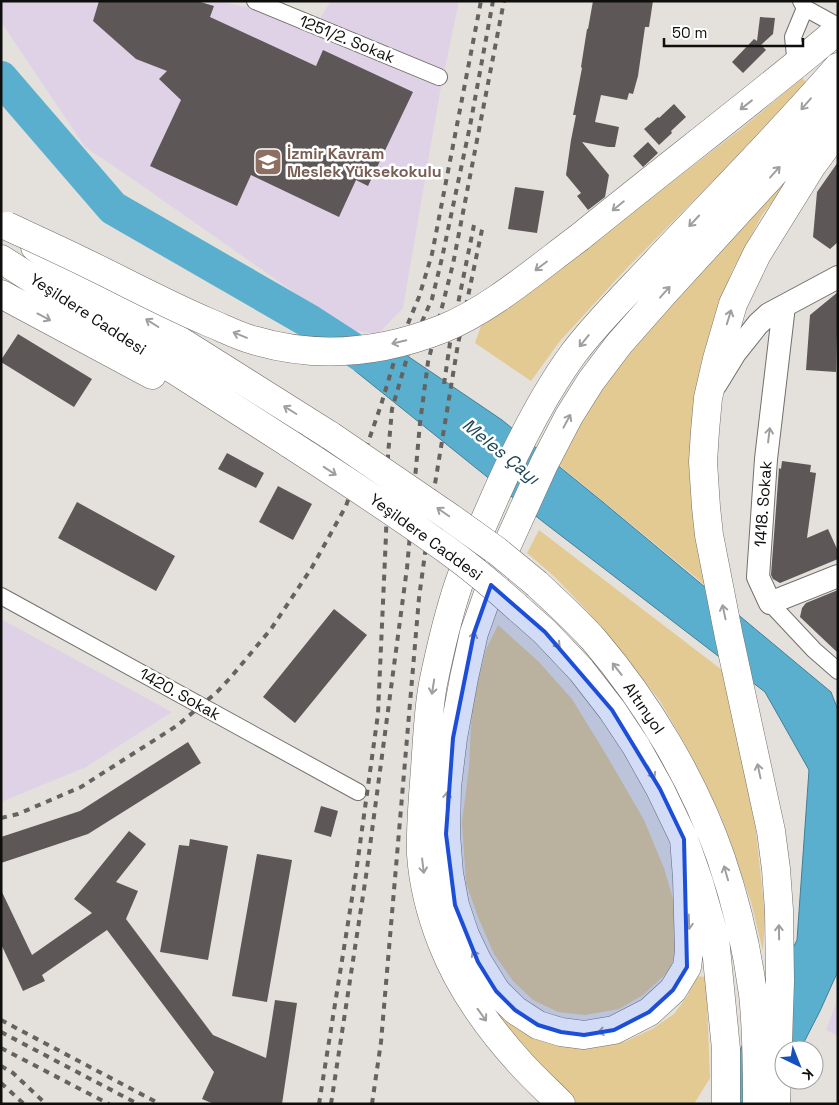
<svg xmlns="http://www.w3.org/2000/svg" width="839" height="1105" viewBox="0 0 839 1105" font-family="'Space Grotesk',sans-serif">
<rect width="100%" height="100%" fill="#e4e1dc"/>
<!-- education -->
<path fill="#dfd2e6" d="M1,1H219L250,8L315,32L323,13L331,1H459L440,92L403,308L378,334L348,330L131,178L85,147L1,22Z
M1,619L172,712L86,767L1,802Z
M838,997V1036L826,1030Z"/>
<!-- green -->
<path fill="#e2ca92" d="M802,78L806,82L716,178L625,270L560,341L531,381L475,343L481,326L526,296L592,243L741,129Z
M799,167L762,215L732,271L715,315L702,359L694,399L690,472L693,510L705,585L559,465L588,409L617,367L720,244Z
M539,530L722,670L754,814L765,914L763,951L751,902L721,817L691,755L660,701L626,658L588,612L555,577L527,553Z
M498,625L539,662L572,699L607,756L644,820L664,868L674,902L678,947L669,971L643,995L619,1009L585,1015L558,1012L533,1000L513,981L494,954L478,917L466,883L462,822L469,767L472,706L486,649Z
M695,976L706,977L710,1078L694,1104H578L539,1067L480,993L542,1039L579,1049L624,1042L652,1029L674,1014L688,995Z"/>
<!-- water -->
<path fill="#5aafce" stroke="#437f94" d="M378,336L502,420L604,503L831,692L838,710V971L820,1011L800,1050H784L773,1104H712L797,940L809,770L765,692L542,521L354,370Z"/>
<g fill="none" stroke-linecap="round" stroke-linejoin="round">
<!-- river -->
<path stroke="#5aafce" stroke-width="34" d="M1,78L113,208L309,321L374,363"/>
</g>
<!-- building -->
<path fill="#5d5857" d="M99,1H197L214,6L210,17L316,66L323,50L413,92L368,186L356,180L339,217L251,175L237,206L150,166L181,100L159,79L167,71L136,59L93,21Z
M593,1H653L649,27H645L638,76L633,94L629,93L627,100L601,95L595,122L619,127L615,147H608L582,142L609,175L605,197L588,210L577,196L581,193L566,175L571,140L576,115H573L582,68L581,67L587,29H588Z
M760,17L775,18L773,34L761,45L766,50L743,73L732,62L754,39L757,41Z
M674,104L686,117L671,131L672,133L659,145L644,129L658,117L659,118Z
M648,142L658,153L643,167L633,156Z
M838,162V242L830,249L813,237L817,192Z
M515,187L544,191L537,233L508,229Z
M838,292L836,372L806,370L810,315Z
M18,334L92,379L74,407L1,362V360Z
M227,453L264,473L256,488L218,469Z
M782,461L811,465L810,472L816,473L807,538L828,529L838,551V559L780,583L773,579L771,575L779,468L781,469Z
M278,486L312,504L293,540L259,522Z
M77,502L175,556L156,591L58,538Z
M838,590V653L800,617L802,608L806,603Z
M334,609L367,635L295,723L263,697Z
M188,742L201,763L88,834L1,863V837L80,811Z
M321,806L338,811L331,837L314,832Z
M129,831L146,844L116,882L138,891L126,919L213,1035L266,1058L275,1000L297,1003L282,1104H214L202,1099L214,1072L107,930L42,975L45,981L23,991L1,944V890L32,955L92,913L74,899Z
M190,839L228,846L208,960L160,952L179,845L189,846Z
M257,854L292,860L267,1002L232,996Z"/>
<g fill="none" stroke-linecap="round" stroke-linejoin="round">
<defs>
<path id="street" d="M255,1L439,77
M801,1L805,8L838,26
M796,65L793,37L805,8
M1,596L358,792
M770,603L814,650L838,671"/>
<path id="secondary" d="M784,306L766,459L758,577L770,603L838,576
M716,384L735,353L758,324L769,314L838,277"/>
<path id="highway" d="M580,237C666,167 753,101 838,30
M35,247L66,269L331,436
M1,259L290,444
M1,294L152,375
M537,584C556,602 576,620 594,640C647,702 694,780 721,858C736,902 747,948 753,994C757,1030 757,1067 757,1104
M519,609L545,632L581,670L612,710L636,746L660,789L684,839L699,882L715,938L726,1049V1104
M684,839L687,878L689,951L687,967L673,990L649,1012L614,1030L584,1035L561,1032L538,1025L515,1010L496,991L478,962L465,935L455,905L449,873L446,834L447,787L453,738L464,678L474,633L499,563L544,464L569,416L591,381L619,344L664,293L838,103
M561,1104C548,1091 534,1078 522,1065C490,1030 459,987 442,943C431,915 423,884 421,854C420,826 423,797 425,769C427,741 428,711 433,684C440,650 448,615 459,583C469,554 482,527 494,499C516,449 541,398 573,354C597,322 627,293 655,263C716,198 779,135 838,67
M776,1104L780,981L779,910L776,869L771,831L729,637L709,535L706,507L703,462L705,431L708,398L717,359L733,304L757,254L811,167L838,130"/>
</defs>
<!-- street casing -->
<use href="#street" stroke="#72706c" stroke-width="18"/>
<!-- secondary casing -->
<use href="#secondary" stroke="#72706c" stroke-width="24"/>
<!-- highway casing -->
<use href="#highway" stroke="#72706c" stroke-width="29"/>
<!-- street -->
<use href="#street" stroke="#fff" stroke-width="16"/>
<!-- secondary -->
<use href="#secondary" stroke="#fff" stroke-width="22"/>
<!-- highway -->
<use href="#highway" stroke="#fff" stroke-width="28"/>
<!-- rail -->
<path stroke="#64635f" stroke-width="4" stroke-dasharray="6 6" stroke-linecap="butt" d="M444,384L450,343L474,225
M1,818L18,814L81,787L178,725L217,692L231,677L271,629L311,569L346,506L381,405L399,345L419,297L432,254L481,1
M1,1020L160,1104
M1,1032L138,1104
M1,1048L109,1104
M1,1066L13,1073L46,1104
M1,1083L24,1104
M319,1104L356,873L378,714L386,535L388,455L392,409L409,351L432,299L442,258L470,126L493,1
M331,1104L366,876L407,568L420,423L428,362L453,264L504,1
M372,1104L381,1042L419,598L432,502L458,344L483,225"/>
<defs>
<path id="highway-bridge" d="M7,226C35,239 64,252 92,266C131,285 168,305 208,322C223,328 238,336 253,340C316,359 381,353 442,329C490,310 538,268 580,237
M331,436L451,518L497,551L537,584
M290,444C345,480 401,516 454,555C477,572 498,590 519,609"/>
</defs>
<!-- highway-bridge casing -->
<use href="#highway-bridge" stroke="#72706c" stroke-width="29" stroke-linecap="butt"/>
<!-- highway-bridge -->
<use href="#highway-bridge" stroke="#fff" stroke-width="28"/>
</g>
<!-- one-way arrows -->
<defs><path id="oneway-shaft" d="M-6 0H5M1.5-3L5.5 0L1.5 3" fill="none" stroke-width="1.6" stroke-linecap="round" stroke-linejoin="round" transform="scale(1.25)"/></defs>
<g stroke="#9f9f9e">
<use href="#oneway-shaft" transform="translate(806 104) rotate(131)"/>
<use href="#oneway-shaft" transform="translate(746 105) rotate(142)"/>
<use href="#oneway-shaft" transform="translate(775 172) rotate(-48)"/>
<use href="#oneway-shaft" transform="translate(618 206) rotate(141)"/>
<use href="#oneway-shaft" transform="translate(694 221) rotate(133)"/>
<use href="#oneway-shaft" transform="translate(541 266) rotate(143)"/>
<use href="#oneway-shaft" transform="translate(665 292) rotate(-48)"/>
<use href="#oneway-shaft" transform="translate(44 317) rotate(28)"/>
<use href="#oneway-shaft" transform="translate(729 317) rotate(-73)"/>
<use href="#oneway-shaft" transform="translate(152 323) rotate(-148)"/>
<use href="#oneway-shaft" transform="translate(240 335) rotate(-158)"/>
<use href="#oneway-shaft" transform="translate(584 341) rotate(129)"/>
<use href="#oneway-shaft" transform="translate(399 342) rotate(166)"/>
<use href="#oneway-shaft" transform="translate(290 410) rotate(-148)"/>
<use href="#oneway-shaft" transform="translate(567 421) rotate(-62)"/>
<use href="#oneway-shaft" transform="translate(769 435) rotate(-83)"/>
<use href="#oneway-shaft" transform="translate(330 471) rotate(33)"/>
<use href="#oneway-shaft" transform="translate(443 512) rotate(-145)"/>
<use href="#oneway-shaft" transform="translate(724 612) rotate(-102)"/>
<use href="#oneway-shaft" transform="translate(473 639) rotate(-76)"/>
<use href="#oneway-shaft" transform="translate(555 642) rotate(46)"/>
<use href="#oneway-shaft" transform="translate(617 669) rotate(-128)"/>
<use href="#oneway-shaft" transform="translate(433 687) rotate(99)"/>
<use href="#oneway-shaft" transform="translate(759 771) rotate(-102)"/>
<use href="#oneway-shaft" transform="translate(651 772) rotate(61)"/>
<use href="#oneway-shaft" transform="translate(447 799) rotate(-88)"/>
<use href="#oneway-shaft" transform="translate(423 866) rotate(83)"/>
<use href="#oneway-shaft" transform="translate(726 873) rotate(-106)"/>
<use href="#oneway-shaft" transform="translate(689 922) rotate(88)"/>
<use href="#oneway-shaft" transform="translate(779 932) rotate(-91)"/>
<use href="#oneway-shaft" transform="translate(476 957) rotate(-118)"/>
<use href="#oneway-shaft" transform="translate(482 1015) rotate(54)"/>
<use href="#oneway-shaft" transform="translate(605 1031) rotate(171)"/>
</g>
<!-- marked area -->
<path fill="#1d4ed8" fill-opacity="0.2" stroke="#1d4ed8" stroke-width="4" stroke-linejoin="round" d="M491,585L545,632L612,710L660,789L684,839L687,967L673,990L649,1012L614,1030L584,1035L561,1032L538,1025L515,1010L496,991L478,962L455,905L446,834L453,738L474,633Z"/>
<!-- icons -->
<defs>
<symbol id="university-square" viewBox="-11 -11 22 22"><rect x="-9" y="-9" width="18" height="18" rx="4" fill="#8d6e63" stroke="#fff"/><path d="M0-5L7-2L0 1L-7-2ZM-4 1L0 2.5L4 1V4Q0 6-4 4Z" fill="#fff"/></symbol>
</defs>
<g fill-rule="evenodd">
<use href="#university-square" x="252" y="146" width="32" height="32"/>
</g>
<g text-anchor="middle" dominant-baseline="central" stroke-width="5" stroke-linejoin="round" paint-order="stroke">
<!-- street labels -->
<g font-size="16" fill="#0e0e0c" stroke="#fff">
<text transform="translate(347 39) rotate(22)">1251/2. Sokak</text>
<text transform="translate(88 314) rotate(33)">Yeşildere Caddesi</text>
<text transform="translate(763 504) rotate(-86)">1418. Sokak</text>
<text transform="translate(426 537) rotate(36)">Yeşildere Caddesi</text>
<text transform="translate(180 694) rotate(29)">1420. Sokak</text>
<text transform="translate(644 708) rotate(55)">Altınyol</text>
</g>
<!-- education labels -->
<g font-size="16" font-weight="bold" fill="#785e54" stroke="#fff" text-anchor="start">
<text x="287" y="153">İzmir Kavram<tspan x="287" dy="18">Meslek Yüksekokulu</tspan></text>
</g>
<!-- water labels -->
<g font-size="18" font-style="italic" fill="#204754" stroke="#fff">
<text transform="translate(501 451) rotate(39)">Meles Çayı</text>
</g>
</g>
<!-- border -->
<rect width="839" height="1105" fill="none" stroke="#0e0e0c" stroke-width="5"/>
<!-- north arrow -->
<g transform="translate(799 1065) rotate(137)"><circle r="24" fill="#ffffff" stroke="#9f9f9e"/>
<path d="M0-4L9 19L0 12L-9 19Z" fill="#1550bc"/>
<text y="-8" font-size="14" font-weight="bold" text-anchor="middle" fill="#0e0e0c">K</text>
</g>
<!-- scale -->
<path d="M664 38v8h139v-8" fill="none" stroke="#0e0e0c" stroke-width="2.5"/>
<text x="672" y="38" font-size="15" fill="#0e0e0c" stroke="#ffffff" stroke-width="4" paint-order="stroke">50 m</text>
</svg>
